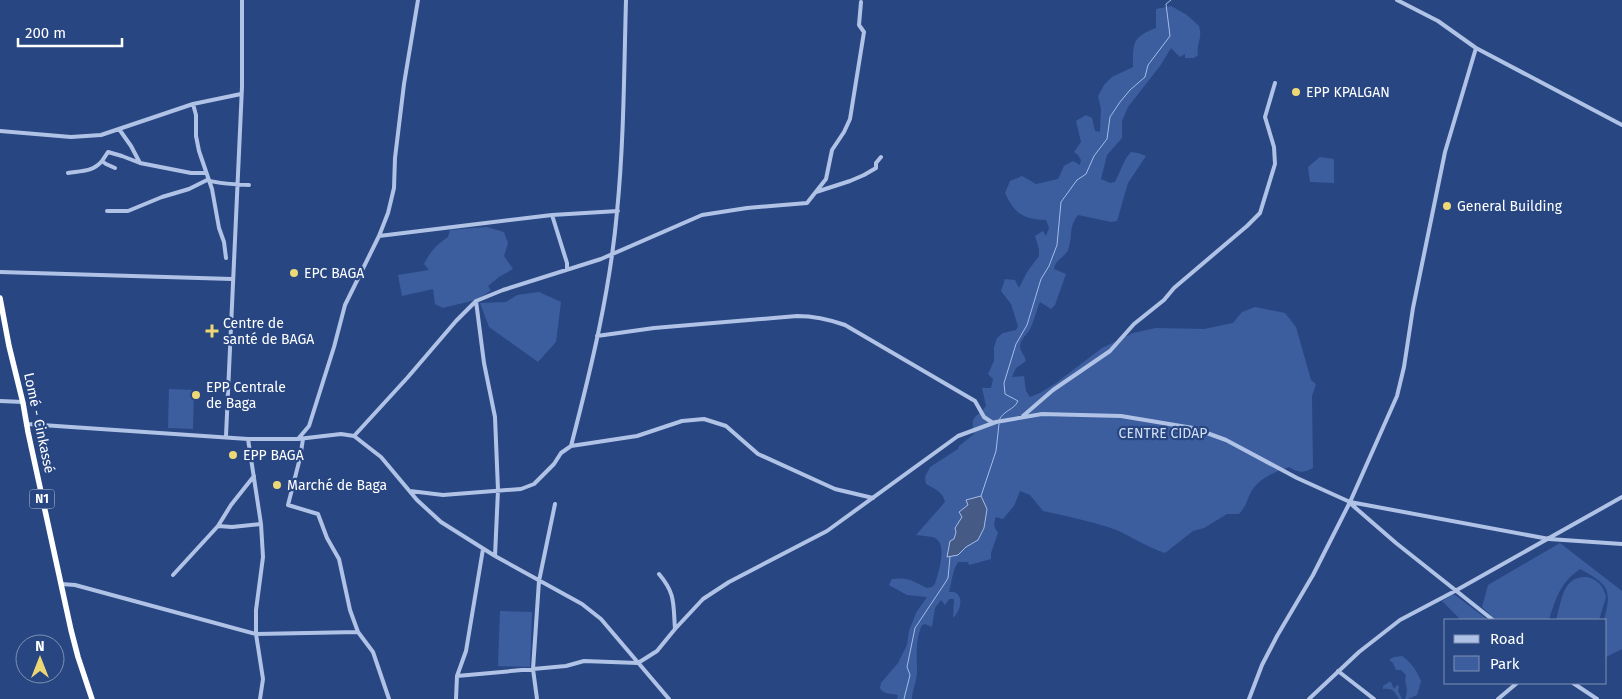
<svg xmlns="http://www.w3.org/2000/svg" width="1622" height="699" viewBox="0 0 1622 699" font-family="'Fira Sans',sans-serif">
<rect width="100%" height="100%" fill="#284682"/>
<!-- green -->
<path fill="#3c5e9f" d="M1171,6L1187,15L1199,26C1203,39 1196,43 1198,55L1194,58H1185V54L1180,57L1171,48L1160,66L1128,107L1122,121V138L1107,155L1101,179L1110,183L1115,182L1126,158L1131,152L1138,153L1146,156L1128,183L1117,221L1111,222L1078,215C1068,227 1073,238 1068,250C1064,258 1055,260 1054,269L1066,274L1055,305L1051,309L1040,302C1036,310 1035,320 1030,329C1027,335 1021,338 1020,346C1020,352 1025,355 1026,361L1016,368L1012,377L1024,376L1026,391L1030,397L1040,393L1056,383L1102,348L1133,333L1156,328L1204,329L1233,323L1242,312L1255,307L1285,313L1296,327L1311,380L1316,384L1312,396L1313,468C1304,473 1298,473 1289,467C1274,472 1257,479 1250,494C1247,501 1245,508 1239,514H1227L1204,528L1193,531L1165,553C1146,547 1130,535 1111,528C1089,521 1066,516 1043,511L1030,495L1020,491L1014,506L1003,519L996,517C993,524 994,527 998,533L991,553V559L969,565L968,562H958C952,572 952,581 949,592H954C965,597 960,611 953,618L954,599H949L945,605L941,600L935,608L932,627L925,624L922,625C915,640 917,656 917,672C917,681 912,690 912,699H897L898,695C891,693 884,695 880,688L881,683L898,663L907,645L909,631L916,613L927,597L907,595L889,585L892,579C909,577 912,581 927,588L932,587L935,584C938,573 948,545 935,538C931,536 922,536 916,535L945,502C943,492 935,489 926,484L925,477L930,467L958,449L959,446L974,434C970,413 977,419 986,406L982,388H991L993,379L988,374L994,361V347L997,338L1003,333L1016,330L1018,326L1011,304L1001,291L1005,279L1015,280L1019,288L1027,272L1039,256V249L1035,236L1043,231L1046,236L1049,228L1046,220C1023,219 1015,214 1005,193L1010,181L1022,176L1036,184L1058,179L1064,166L1073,161L1080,165L1081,160L1078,155L1074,152L1081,142L1076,121L1086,115L1092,118L1095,131L1100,132L1101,109L1098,96L1104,85L1112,77L1133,67C1133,43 1132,37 1156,28V9Z
M1320,157L1334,159V183L1310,182L1308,167Z
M487,227L504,232L508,243L504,256L513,269L499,277L488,286L491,290C478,302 460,303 443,308L435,304L433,289L402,296L398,275L429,270L424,264C430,252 436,245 448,237L450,230Z
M539,292L561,302L556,342L538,362L489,327L480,303L506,302L517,295Z
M169,389L194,390L193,429L168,428Z
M1560,543L1622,591V649L1606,657V620H1604C1613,588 1607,584 1580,569C1560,583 1556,598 1549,620H1496L1482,607L1488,585Z
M1587,577C1598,580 1604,586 1606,597L1599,620H1556C1562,601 1562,576 1587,577Z
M1452,595H1455L1488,620H1461L1442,601Z
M500,611L532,612L530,667L498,666Z
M1402,656C1411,662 1417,671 1421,681L1417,695L1408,699H1405C1410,686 1403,685 1406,675L1401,670H1396L1393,663L1389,660L1394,657Z
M1389,682H1391L1394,689L1397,685L1399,686L1398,691L1402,699H1399C1394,691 1393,688 1383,689V686Z"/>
<!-- water -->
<path fill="#455b86" stroke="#a5bde7" d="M981,496L987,509L984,528L978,540L966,547L958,555L947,557L950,541L954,539L956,532L955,528L962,517L959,512L968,505L966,500Z"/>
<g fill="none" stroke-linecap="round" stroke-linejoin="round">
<!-- stream -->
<path stroke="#a5bde7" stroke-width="1" d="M999,420C1005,409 1013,411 1018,401L1005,394L1004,383L1016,344L1027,325L1041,279L1049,266L1057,245L1061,202L1077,180L1086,174L1094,156L1107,139L1110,117L1120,102L1130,90L1145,77L1148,65L1170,36L1166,4L1171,0
M981,496L996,451L999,424
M904,699L910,675L907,667L915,628L945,583L948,578L950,557"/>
<!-- minor -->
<path stroke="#b0c3e6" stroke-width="4" d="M1397,0L1438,21L1476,48L1622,125
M193,104L196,115V136L199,151L212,189L219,228L224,242L226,258
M119,129L131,146L140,163L191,173H206
M0,131L71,137L101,135L193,104L241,94
M115,168L106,164L102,161L108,152L122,156L140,163
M68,173C81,171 93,172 102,161
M816,192L850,181L864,175L876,168V163L881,157
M107,211H128L162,197L189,189L207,180C215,183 239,185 249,185
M552,215L567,263V269
M379,236L552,215L618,211
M0,272L232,279
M476,301L484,363L495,417L498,490L495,556
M597,336L654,328L797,316C815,316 828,319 845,325L975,401L984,417L993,423
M0,401L23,402
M1023,416L1053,390L1110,351L1134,324L1164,300L1174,288L1247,226L1260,213L1275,164L1274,147L1265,117L1275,83
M27,424L248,439H298L341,434L354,436L381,457L417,500L441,522L495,556L582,604L601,619L669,699
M226,436L242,87V0
M354,436L408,377L456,321L476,301L503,290L601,259L702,215L747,208L807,203L826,179L832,150L844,132L850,119L864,32L859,25L861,2
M248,439L261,524L263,557L256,610V634L263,679L260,699
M298,439L309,426L334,347L345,305L379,236L388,213L394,188L395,158L404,84L418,0
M303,439L300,458L288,505L318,514L327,538L339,559L350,610L358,632
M571,446C591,369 610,291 617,212C624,142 624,70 626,0
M410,491L443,495L521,489L534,484L554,464L561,453L571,446L637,436L682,421L704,419L726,426L758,454L835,489L873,498
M1351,504L1396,543L1493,620
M218,526L232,527L261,524
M659,574C676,594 673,604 675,629
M173,575L218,526L231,505L254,476
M61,584L75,585L256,634L358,632L373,652L389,699
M1338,671L1374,699
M457,676L566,666L584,661L638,663L657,651L675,629L703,599L729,582L827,531L958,436L996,422L1042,414L1121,416L1193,428L1226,440L1297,478L1350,502L1549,539L1622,544
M1573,683L1597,699
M456,699L457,676L466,651L483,549
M537,699L533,669L539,581L555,504
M1249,699L1262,665L1277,636L1313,575L1350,502L1397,396L1404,367L1413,308L1445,152L1476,48
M1309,699L1359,652L1400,620L1455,591L1622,497
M1498,699L1517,683"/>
<!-- highway -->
<path stroke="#fff" stroke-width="5.5" d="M0,298L9,346L23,403L28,432L71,630L78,657L92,699"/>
</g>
<!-- markers -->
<g fill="#eed876" stroke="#284682" stroke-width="2">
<circle cx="1296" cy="92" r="5"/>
<circle cx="1447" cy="206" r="5"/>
<circle cx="294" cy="273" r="5"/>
<path d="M209.5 323.5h5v5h5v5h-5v5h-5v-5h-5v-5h5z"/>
<circle cx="196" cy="395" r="5"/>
<circle cx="233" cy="455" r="5"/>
<circle cx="277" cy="485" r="5"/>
</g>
<g text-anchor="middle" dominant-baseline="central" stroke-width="4.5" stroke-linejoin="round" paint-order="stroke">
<!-- shield labels -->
<rect fill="#284682" stroke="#bec8da" stroke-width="1" x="29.5" y="489.5" width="25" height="19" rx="4"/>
<g font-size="12" font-weight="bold" fill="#fff">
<text x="42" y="499">N1</text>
</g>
<!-- poi labels -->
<g font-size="14" fill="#fff" stroke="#284682" text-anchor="start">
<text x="1306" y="92">EPP KPALGAN</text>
<text x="1457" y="206">General Building</text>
<text x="304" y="273">EPC BAGA</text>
<text x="223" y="323">Centre de<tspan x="223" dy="16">santé de BAGA</tspan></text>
<text x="206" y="387">EPP Centrale<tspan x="206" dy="16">de Baga</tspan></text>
<text x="243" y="455">EPP BAGA</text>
<text x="287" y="485">Marché de Baga</text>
</g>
<!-- street labels -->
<g font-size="14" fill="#fff" stroke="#284682">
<text transform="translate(39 423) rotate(78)">Lomé - Cinkassé</text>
</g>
<!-- park labels -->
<g font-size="14" fill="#d3dff5" stroke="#284682">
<text x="1163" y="433">CENTRE CIDAP</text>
</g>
</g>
<!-- legend -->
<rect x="1444" y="619" width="162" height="65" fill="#284682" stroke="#7e90b4"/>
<rect x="1454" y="635" width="25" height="8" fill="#b0c3e6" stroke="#7e90b4"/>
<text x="1490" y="644" font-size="15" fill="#ffffff">Road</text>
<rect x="1454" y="656" width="25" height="15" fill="#3c5e9f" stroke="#7e90b4"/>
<text x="1490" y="669" font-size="15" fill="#ffffff">Park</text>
<!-- north arrow -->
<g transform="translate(40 659)"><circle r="24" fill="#284682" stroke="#7e90b4"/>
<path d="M0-4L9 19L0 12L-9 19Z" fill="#eed876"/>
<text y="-8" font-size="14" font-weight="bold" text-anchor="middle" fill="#ffffff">N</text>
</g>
<!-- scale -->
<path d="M18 38v8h104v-8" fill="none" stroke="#ffffff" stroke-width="2.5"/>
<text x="25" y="38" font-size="15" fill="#ffffff" stroke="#284682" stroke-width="4" paint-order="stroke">200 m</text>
</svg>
